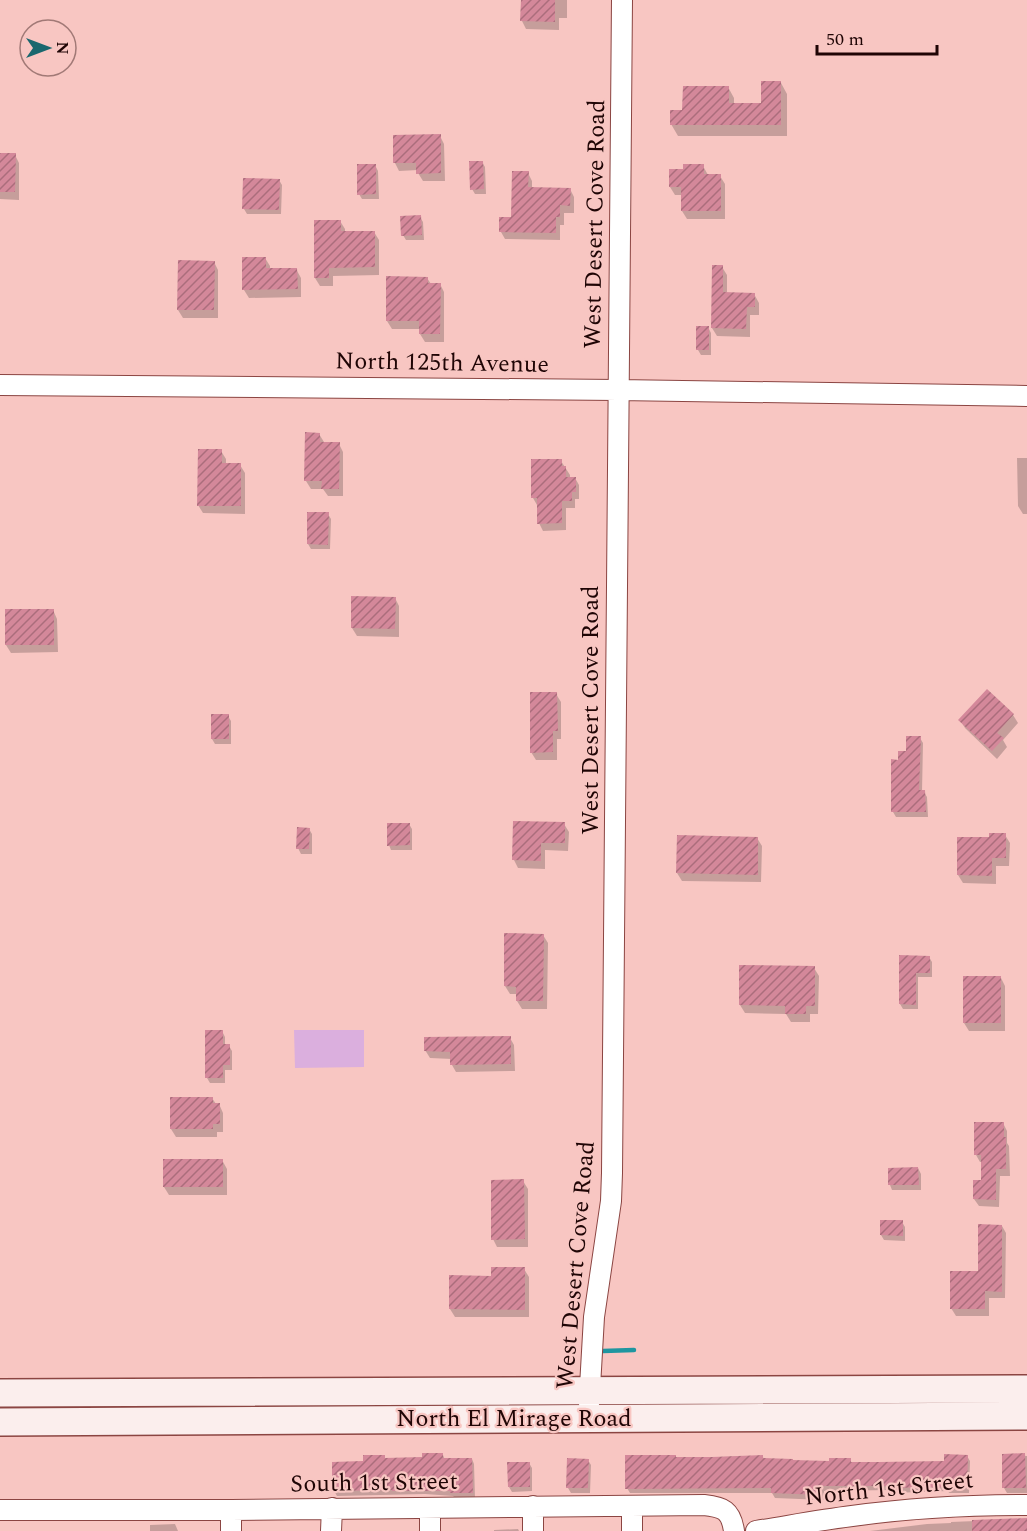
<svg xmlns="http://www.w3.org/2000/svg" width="1027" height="1531" viewBox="0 0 1027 1531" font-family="Spectral,serif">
<defs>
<pattern id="building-hatch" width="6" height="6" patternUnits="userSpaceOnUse" patternTransform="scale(1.5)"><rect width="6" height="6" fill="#d4889a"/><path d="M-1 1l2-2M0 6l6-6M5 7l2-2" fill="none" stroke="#ab6d7c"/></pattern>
</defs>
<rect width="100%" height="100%" fill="#f8c6c2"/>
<!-- garden -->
<path fill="#dbafde" d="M294,1030H364V1067L295,1068Z"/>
<!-- shadow -->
<path fill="#0003" d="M522,0H567V18H559V30L526,29L522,21Z
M781,83L787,94V136H678L671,124L684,112L728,87L734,98V104H763Z
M440,136L444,144L445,181H423L418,173V170L399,171L395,163Z
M0,155H15L19,163V200L0,199Z
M482,162L485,167L486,194H475L472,189Z
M375,165L378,171L379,199H362L359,194Z
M703,166L708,175L720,176L725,184V219H687L682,211V195H675L670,187L684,171Z
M528,173L532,181V189H570L574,197V213H564V225H560V240L505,239L501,232L512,219Z
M279,180L282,185L281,214H247L244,209Z
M420,217L423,222L424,240H406L403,235Z
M340,221L345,229V232H374L379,240V275L333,276V286H320L315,278Z
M265,258L270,266V270L296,269L301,278V297L249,298L244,290Z
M214,262L218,270V318H183L178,310Z
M722,267L727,275V294H754L759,303V315H750V337L717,336L712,328Z
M427,278L431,284H440L444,292V342H425L420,334V329H392L387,321Z
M708,327L711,333V355H701L698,350Z
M319,434L324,442L339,444L343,452V496H328L323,489H311L306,481Z
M221,451L226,459V464L240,465L245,473V514L203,513L198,505Z
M1017,458H1027V514H1023L1018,506Z
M561,461L570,475V478H575L579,485V499H575V508H566V530L543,531L539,523V505H537L533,498Z
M328,514L331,519L330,549H311L308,544Z
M395,598L399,606V637L357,636L352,628Z
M53,610L57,619L58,652L11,653L6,645Z
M987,691L1013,715L1018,723L1003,740L1007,747L997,759L965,728L960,720Z
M556,694L561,702V739H557V760H536L531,752Z
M228,716L231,721V744H215L212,739Z
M920,738L923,743L922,792H924L927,797L928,817H896L893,812L892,761H899Z
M409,824L412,829V850H391L389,845Z
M564,824L569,832L568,851L545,850V869L518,868L514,860Z
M309,829L312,834V854H301L298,848Z
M1005,835L1010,843L1009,866H996V884L963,883L958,875L991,839Z
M757,838L762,846L761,882L682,881L677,873Z
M506,935H543L548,943L547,1009H522L517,1001V994H510L505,986Z
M901,957H929L932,962V977H918V1009H903L900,1004Z
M814,968L819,976L818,1014H810V1022H791L786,1014L745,1013L740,1005Z
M1001,978L1005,986V1031H969L964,1023Z
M222,1031L225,1037V1046H229L232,1051V1070H225V1083H210L207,1078Z
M510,1038L514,1045L515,1071L456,1072L452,1065V1059L430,1058L425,1050Z
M212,1098L216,1104H219L223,1113V1132H217V1137H176L171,1129Z
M1003,1123L1007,1131V1143L1009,1146L1010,1176H1000L999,1207L979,1206L974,1199L982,1182V1162H980L976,1155Z
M222,1160L227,1169V1195H169L164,1187Z
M918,1168L921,1174V1190H892L890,1185Z
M523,1181L528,1189V1247H497L493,1239Z
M902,1222L905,1227V1241L884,1240L881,1235Z
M1002,1226L1006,1233L1005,1298H989V1316H956L951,1308L979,1273Z
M524,1269L529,1277V1317H455L450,1309L493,1277Z
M443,1455L445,1460L472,1459L474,1464L475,1498H455L453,1496L425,1494L337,1496L334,1491L364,1463L384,1456L386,1460L423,1458Z
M1003,1455L1027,1456V1493H1007L1004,1488Z
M762,1456L765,1460L831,1462L850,1460L852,1463L946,1462L967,1456L970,1461L969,1493H949L948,1491L892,1493L890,1490L824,1491V1500L775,1498L772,1493H630L627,1488L677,1458Z
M588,1460L591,1465L590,1493H571L568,1488Z
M529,1463L532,1468V1491L512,1492L509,1487Z
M1027,1519V1531H870L927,1524L951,1523V1522Z
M175,1524L178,1531H150V1525Z
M518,1529L519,1531H494V1530Z"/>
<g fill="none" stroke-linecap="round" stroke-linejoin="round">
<!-- stream -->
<path stroke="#1f96a0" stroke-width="4.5" d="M603,1351L634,1350"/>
</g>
<!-- building -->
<path fill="url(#building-hatch)" d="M521,0H555V22L520,21Z
M761,81H781V125H670V110H682L683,86H729V103H761Z
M441,134V173L416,174V163H393V135Z
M0,153H16L15,192H0Z
M469,161H483L484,189L470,190Z
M357,164H376V194L357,195Z
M683,164H704V174H721V211H681V187H669V169H683Z
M512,171H529L528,187L571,188L570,206L560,205V217H556V233L499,232V217H511Z
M243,178L280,179L279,210L242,209Z
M421,215L422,235L401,236L400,216Z
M314,220H341V231H375V267L329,268V278H314Z
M242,257H266V268H297L298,289L242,290Z
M178,260L215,261L214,310H177Z
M712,265H723V292L755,293V307H747L746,329L711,328Z
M386,276L428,277V283H441L440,334H419V321H386Z
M696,326H709V350H696Z
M305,432L320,433V442H340L339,489H321L322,481H304Z
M198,449H222V463H241V506H197Z
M531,459H562V466H566V477H576V492H572V501H562V523L537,524V498H531Z
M307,512H329L328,545L307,544Z
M351,596L396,597L395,629L351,628Z
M5,609H54V645H5Z
M987,689L1014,714L997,733L1004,738L992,751L958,720Z
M530,692H557L558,731H553V752L530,753Z
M211,714H229V739H211Z
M906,736H921L919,790H925L926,812H891V759L898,760V751H906Z
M513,821L565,822V843H541V861L512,860Z
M387,823H410V845L387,846Z
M297,827L310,828L309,849H296Z
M989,833H1006V858H992V876L957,875V837H989Z
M677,835L758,837V875L676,873Z
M504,933L544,934L543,1001H516V987L504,986Z
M899,955L930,956V973H916V1005L899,1004Z
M739,965L815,966V1006H806V1014H785V1006L739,1005Z
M963,976H1001V1023H963Z
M205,1030H223V1044H230V1065H223V1078H205Z
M511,1036V1064L450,1065V1052L424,1051V1037Z
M170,1097H213V1103H220V1124H213V1129H170Z
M974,1122H1004V1137H1006V1169H996V1200L973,1199V1180H981V1155H974Z
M163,1159H223V1187H163Z
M918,1167L919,1185H888V1168Z
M524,1179L525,1239L491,1240V1180Z
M880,1220H903V1236L880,1235Z
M978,1224L1002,1225V1292L985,1291V1309H950V1271H978Z
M491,1267H525V1310L449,1309V1275L491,1276Z
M422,1453H443V1458H472L473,1493H450V1491H392V1490L332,1491V1462L363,1461V1455H385V1458L422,1457Z
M1025,1453L1026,1488H1002V1454Z
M944,1454L968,1455L967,1488H944V1487L887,1488V1486H822V1495L771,1493V1488L625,1489V1455H676V1457H712L763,1455V1458L793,1459V1460L829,1461V1458H851V1462H879L944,1461Z
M567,1458L589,1459L588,1488H566Z
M507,1462H530V1487H508Z
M1027,1518V1531H972V1520Z"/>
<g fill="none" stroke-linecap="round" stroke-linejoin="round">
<defs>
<path id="minor" d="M0,385L618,390L1027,396
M589,1404L594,1317L611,1201L612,1173L622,0
M632,1506V1531
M0,1510H231L704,1505C723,1507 731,1510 734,1531
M231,1510V1531
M331,1531L332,1508
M430,1531V1508
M533,1531V1506
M756,1531C788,1526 820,1520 852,1516C910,1508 969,1505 1027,1505"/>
<path id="secondary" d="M0,1393L1027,1389
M0,1422L1027,1416"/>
</defs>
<!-- minor casing -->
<use href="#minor" stroke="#8b4542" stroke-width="22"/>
<!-- secondary casing -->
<use href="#secondary" stroke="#8b4542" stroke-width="30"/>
<!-- minor -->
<use href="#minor" stroke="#fff" stroke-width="20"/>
<!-- secondary -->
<use href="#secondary" stroke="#fbeeed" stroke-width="27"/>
</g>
<g text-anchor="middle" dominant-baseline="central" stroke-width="4.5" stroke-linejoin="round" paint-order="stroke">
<!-- street labels -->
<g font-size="24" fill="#1f0505" stroke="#f8c6c2">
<text transform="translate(595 224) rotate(-89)">West Desert Cove Road</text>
<text transform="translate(442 363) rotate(1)">North 125th Avenue</text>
<text transform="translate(591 710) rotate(-90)">West Desert Cove Road</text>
<text transform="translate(576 1265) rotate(-85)">West Desert Cove Road</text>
<text x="514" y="1419">North El Mirage Road</text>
<text transform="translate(374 1483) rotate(-1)">South 1st Street</text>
<text transform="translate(889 1489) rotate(-6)">North 1st Street</text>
</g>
</g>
<!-- north arrow -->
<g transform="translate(48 48) rotate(90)"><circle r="28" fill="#f8c6c2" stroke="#a17976" stroke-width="1.5"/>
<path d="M0-4.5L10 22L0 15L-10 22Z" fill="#1a676e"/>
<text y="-9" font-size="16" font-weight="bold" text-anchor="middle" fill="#1f0505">N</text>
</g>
<!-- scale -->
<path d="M817 45v9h120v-9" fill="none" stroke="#1f0505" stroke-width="3"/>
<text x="826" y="45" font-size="18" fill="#1f0505" stroke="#f8c6c2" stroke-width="4.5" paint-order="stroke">50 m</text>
</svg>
